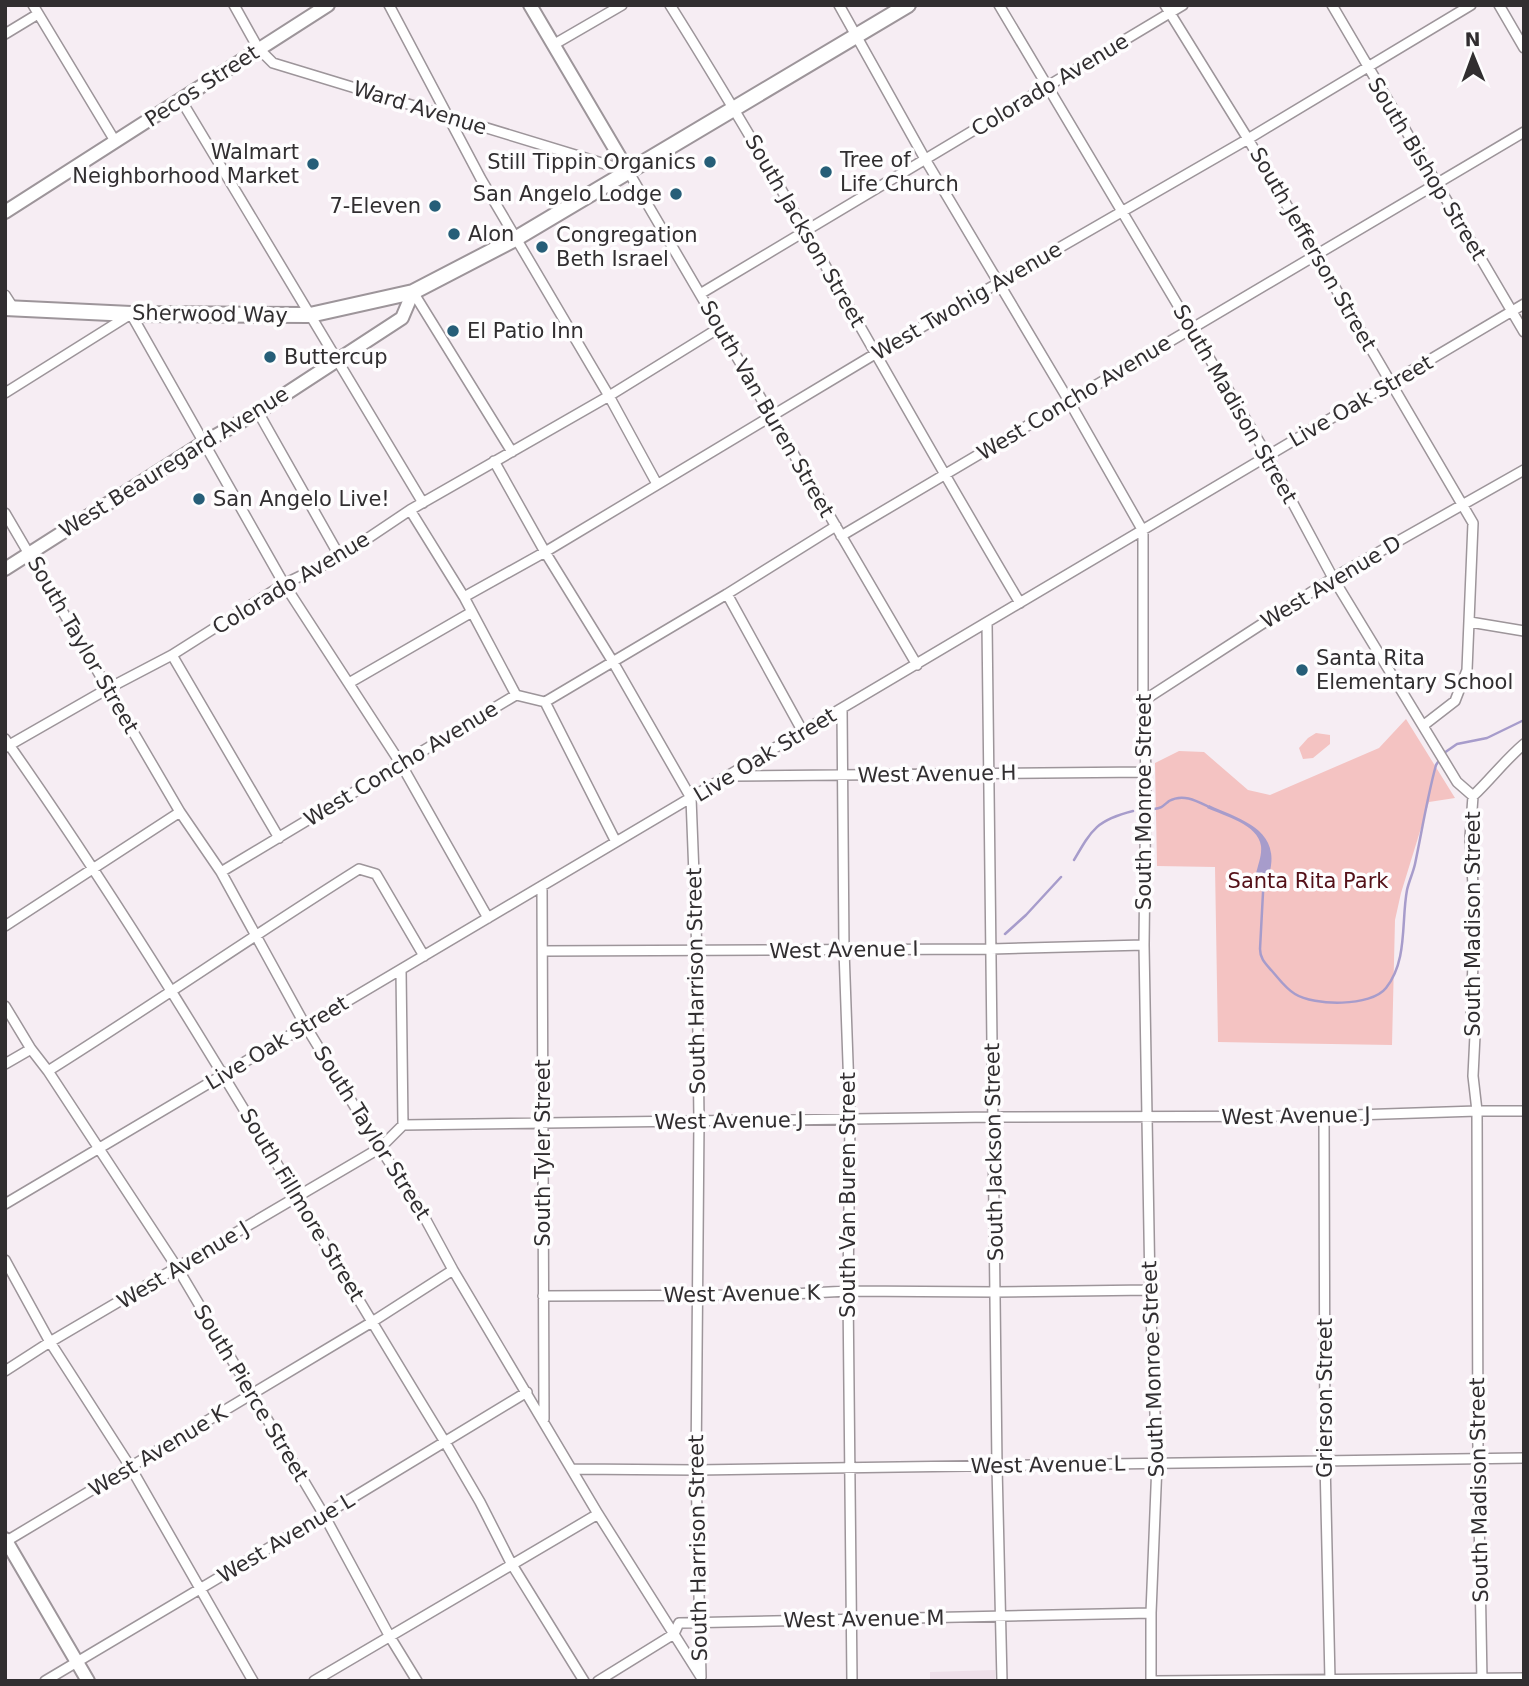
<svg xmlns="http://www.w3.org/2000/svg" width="1529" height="1686" viewBox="0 0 1529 1686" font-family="'DejaVu Sans',sans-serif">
<rect width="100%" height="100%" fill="#f6edf3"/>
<!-- built -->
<path fill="#eedfe9" d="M995,1670V1681H930V1672Z"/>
<!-- green -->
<path fill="#f4c3c2" d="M1406,719L1455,798L1429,802L1401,893L1395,920L1392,1045L1218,1042L1215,867L1157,866L1155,763L1179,751L1204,752L1248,790L1270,795L1379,748Z
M1316,733L1330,735V744L1313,758L1303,759L1299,748L1308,738Z"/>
<!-- water -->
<path fill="#a79ccb" d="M1209,805C1241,820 1282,829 1269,875L1256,874C1258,864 1262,856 1261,846C1258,824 1224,816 1207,808Z"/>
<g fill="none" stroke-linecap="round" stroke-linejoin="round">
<!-- stream -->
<path stroke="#a79ccb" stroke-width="2.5" d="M1444,753L1457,744L1487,738L1524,720
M1154,809C1162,808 1163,806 1169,801C1183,793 1197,801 1209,807
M1074,860C1092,829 1097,820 1133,811
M1264,874L1260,949C1260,959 1266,964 1272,971C1279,979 1286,989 1295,994C1314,1006 1371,1007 1386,988C1408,960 1401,922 1407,890C1409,881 1413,873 1415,864C1422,831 1427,798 1436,765L1440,759
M1005,934L1026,915L1061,877"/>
<defs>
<path id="street" d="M33,5L115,141
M234,5L258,48L273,63L628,171L917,665
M389,5L481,179L609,396L657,484
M670,5C793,201 902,405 1020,603
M839,5L925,159L1069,401L1143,531V701L1146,772L1144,945L1150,1290L1157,1463L1151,1613V1681
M999,5L1267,455L1333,578L1457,782L1473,796L1470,838L1475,916L1471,1012L1475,1035L1473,1076L1477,1111L1478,1459L1482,1681
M1165,5L1248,139L1473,523L1467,670L1455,701L1424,725
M1332,5L1524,332
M1499,5L1524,48
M5,34L38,14
M553,45L622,5
M181,100L423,503
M413,292L512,452
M700,294L1183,5
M5,295L14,309
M5,393L131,314L284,584L401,764L488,918
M258,412L340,557
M494,461L545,552L613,662L691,798L697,952L699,1121L696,1470L701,1677
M410,510L464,597L516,695
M5,513L180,812L221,872L305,1025L380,1148L420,1209L453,1270L598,1514L701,1677
M841,536L1524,132
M727,594L803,732
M464,597L545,552L875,354L1248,139L1471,5
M1470,622L1524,631
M987,623L997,1466L1002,1681
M172,655L279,838
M349,683L472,612
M1143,701L1333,578L1524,470
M545,702L616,842
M842,709L844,950L850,1119L848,1291L852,1681
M5,739C164,965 300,1206 445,1442L480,1502L511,1563L584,1681
M6,747L109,688L172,655L284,584L340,557L410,510L609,396L719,328
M731,776L1146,772
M1473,796C1491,779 1505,760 1524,744
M221,872L516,695L545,702L727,594L836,526
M542,886L544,1419
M5,926L180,812
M543,951L991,949L1144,945
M401,970L403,1125
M5,1006L31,1049L48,1071L178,1269L324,1515L390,1637L417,1681
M5,1064L31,1049
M48,1071C153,1005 254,935 359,869L376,874L424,956
M1324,1116L1325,1461L1330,1680
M5,1204L1524,304
M5,1260L50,1342L131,1468L253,1681
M543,1296L772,1295L848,1291L995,1292L1150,1290
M5,1371L50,1342L380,1148L403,1125L993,1117L1324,1116L1477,1111H1524
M573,1469L696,1470L1524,1458
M5,1542L372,1322L453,1270
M45,1681L324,1515L527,1392
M314,1681L598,1514
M598,1681L674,1634L679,1623L1151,1613
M1156,1681L1524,1678"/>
<path id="secondary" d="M530,5L628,171
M5,212L328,5
M5,569L203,443L258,412L402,318L413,292
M5,1539L88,1681"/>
<path id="primary" d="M5,308L131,314L310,315L413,292L515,239L908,5"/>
</defs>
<!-- street casing -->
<use href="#street" stroke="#9d959a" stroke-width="12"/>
<!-- secondary casing -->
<use href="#secondary" stroke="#9d959a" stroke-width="16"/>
<!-- primary casing -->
<use href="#primary" stroke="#9d959a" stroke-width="18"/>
<!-- street -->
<use href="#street" stroke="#fff" stroke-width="9"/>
<!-- secondary -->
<use href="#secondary" stroke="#fff" stroke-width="12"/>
<!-- primary -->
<use href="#primary" stroke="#fff" stroke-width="14"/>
</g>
<!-- markers -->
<g fill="#265e78" stroke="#fefdfe" stroke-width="2.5">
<circle cx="710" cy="162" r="7"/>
<circle cx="313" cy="164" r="7"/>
<circle cx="826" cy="172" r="7"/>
<circle cx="676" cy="194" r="7"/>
<circle cx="435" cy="206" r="7"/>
<circle cx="454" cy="234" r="7"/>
<circle cx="542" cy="247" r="7"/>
<circle cx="453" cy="331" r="7"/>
<circle cx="270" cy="357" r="7"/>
<circle cx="199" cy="499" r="7"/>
<circle cx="1302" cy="670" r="7"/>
</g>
<g text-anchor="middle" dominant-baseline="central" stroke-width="7" stroke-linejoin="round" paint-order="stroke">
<!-- street labels -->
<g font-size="21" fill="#312e30" stroke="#fefdfe">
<text transform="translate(1050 85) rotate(-31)">Colorado Avenue</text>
<text transform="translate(202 86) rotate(-33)">Pecos Street</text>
<text transform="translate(420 108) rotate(17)">Ward Avenue</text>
<text transform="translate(1427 169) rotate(59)">South Bishop Street</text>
<text transform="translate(805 231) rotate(60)">South Jackson Street</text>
<text transform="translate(1313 249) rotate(60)">South Jefferson Street</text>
<text transform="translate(967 301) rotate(-30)">West Twohig Avenue</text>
<text transform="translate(210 314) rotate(1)">Sherwood Way</text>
<text transform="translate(1074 398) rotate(-31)">West Concho Avenue</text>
<text transform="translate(1361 401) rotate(-30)">Live Oak Street</text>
<text transform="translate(1235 404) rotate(60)">South Madison Street</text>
<text transform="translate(767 409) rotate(60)">South Van Buren Street</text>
<text transform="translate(174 462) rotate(-32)">West Beauregard Avenue</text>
<text transform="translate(1331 582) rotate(-31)">West Avenue D</text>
<text transform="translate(291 583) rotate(-31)">Colorado Avenue</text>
<text transform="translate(83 645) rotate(60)">South Taylor Street</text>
<text transform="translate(765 755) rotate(-31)">Live Oak Street</text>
<text transform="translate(401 764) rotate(-31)">West Concho Avenue</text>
<text transform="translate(937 774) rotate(-1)">West Avenue H</text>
<text transform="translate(1144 802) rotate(-90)">South Monroe Street</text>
<text transform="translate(1473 924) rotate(-90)">South Madison Street</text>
<text transform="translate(844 950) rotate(-1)">West Avenue I</text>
<text transform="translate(696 981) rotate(-91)">South Harrison Street</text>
<text transform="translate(277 1043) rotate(-31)">Live Oak Street</text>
<text transform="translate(1296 1116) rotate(-1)">West Avenue J</text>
<text transform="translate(729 1121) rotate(-1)">West Avenue J</text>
<text transform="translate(372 1133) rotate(58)">South Taylor Street</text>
<text transform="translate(994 1152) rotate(-91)">South Jackson Street</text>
<text transform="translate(543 1153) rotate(-90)">South Tyler Street</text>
<text transform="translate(848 1195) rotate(-90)">South Van Buren Street</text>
<text transform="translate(302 1205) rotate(59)">South Fillmore Street</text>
<text transform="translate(183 1265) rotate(-31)">West Avenue J</text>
<text transform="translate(742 1294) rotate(-1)">West Avenue K</text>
<text transform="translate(1153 1369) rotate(-92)">South Monroe Street</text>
<text transform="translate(251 1393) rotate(59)">South Pierce Street</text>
<text transform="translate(1325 1398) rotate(-90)">Grierson Street</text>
<text transform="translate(158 1451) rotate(-31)">West Avenue K</text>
<text transform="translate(1048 1465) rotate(-1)">West Avenue L</text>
<text transform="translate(1479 1490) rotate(-91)">South Madison Street</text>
<text transform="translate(286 1538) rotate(-31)">West Avenue L</text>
<text transform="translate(698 1548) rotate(-91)">South Harrison Street</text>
<text transform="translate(864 1619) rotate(-1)">West Avenue M</text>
</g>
<!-- poi labels -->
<g font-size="21" fill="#312e30" stroke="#fefdfe" text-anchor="start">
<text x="299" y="152" text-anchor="end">Walmart<tspan x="299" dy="24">Neighborhood Market</tspan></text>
<text x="840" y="160">Tree of<tspan x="840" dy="24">Life Church</tspan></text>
<text x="696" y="162" text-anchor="end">Still Tippin Organics</text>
<text x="662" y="194" text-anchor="end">San Angelo Lodge</text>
<text x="421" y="206" text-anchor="end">7-Eleven</text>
<text x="468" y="234">Alon</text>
<text x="556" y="235">Congregation<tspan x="556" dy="24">Beth Israel</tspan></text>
<text x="467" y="331">El Patio Inn</text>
<text x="284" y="357">Buttercup</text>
<text x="213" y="499">San Angelo Live!</text>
<text x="1316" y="658">Santa Rita<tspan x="1316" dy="24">Elementary School</tspan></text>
</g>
<!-- park labels -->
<g font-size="21" fill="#541018" stroke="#fefdfe">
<text x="1308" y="881">Santa Rita Park</text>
</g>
</g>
<!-- border -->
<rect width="1529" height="1686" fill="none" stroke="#312e30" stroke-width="14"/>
<!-- north arrow -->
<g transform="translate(1473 56) rotate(359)" stroke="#fefdfe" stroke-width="5" paint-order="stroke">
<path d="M0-5L12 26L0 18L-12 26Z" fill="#312e30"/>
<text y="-10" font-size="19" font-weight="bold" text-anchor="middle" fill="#312e30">N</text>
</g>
</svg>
